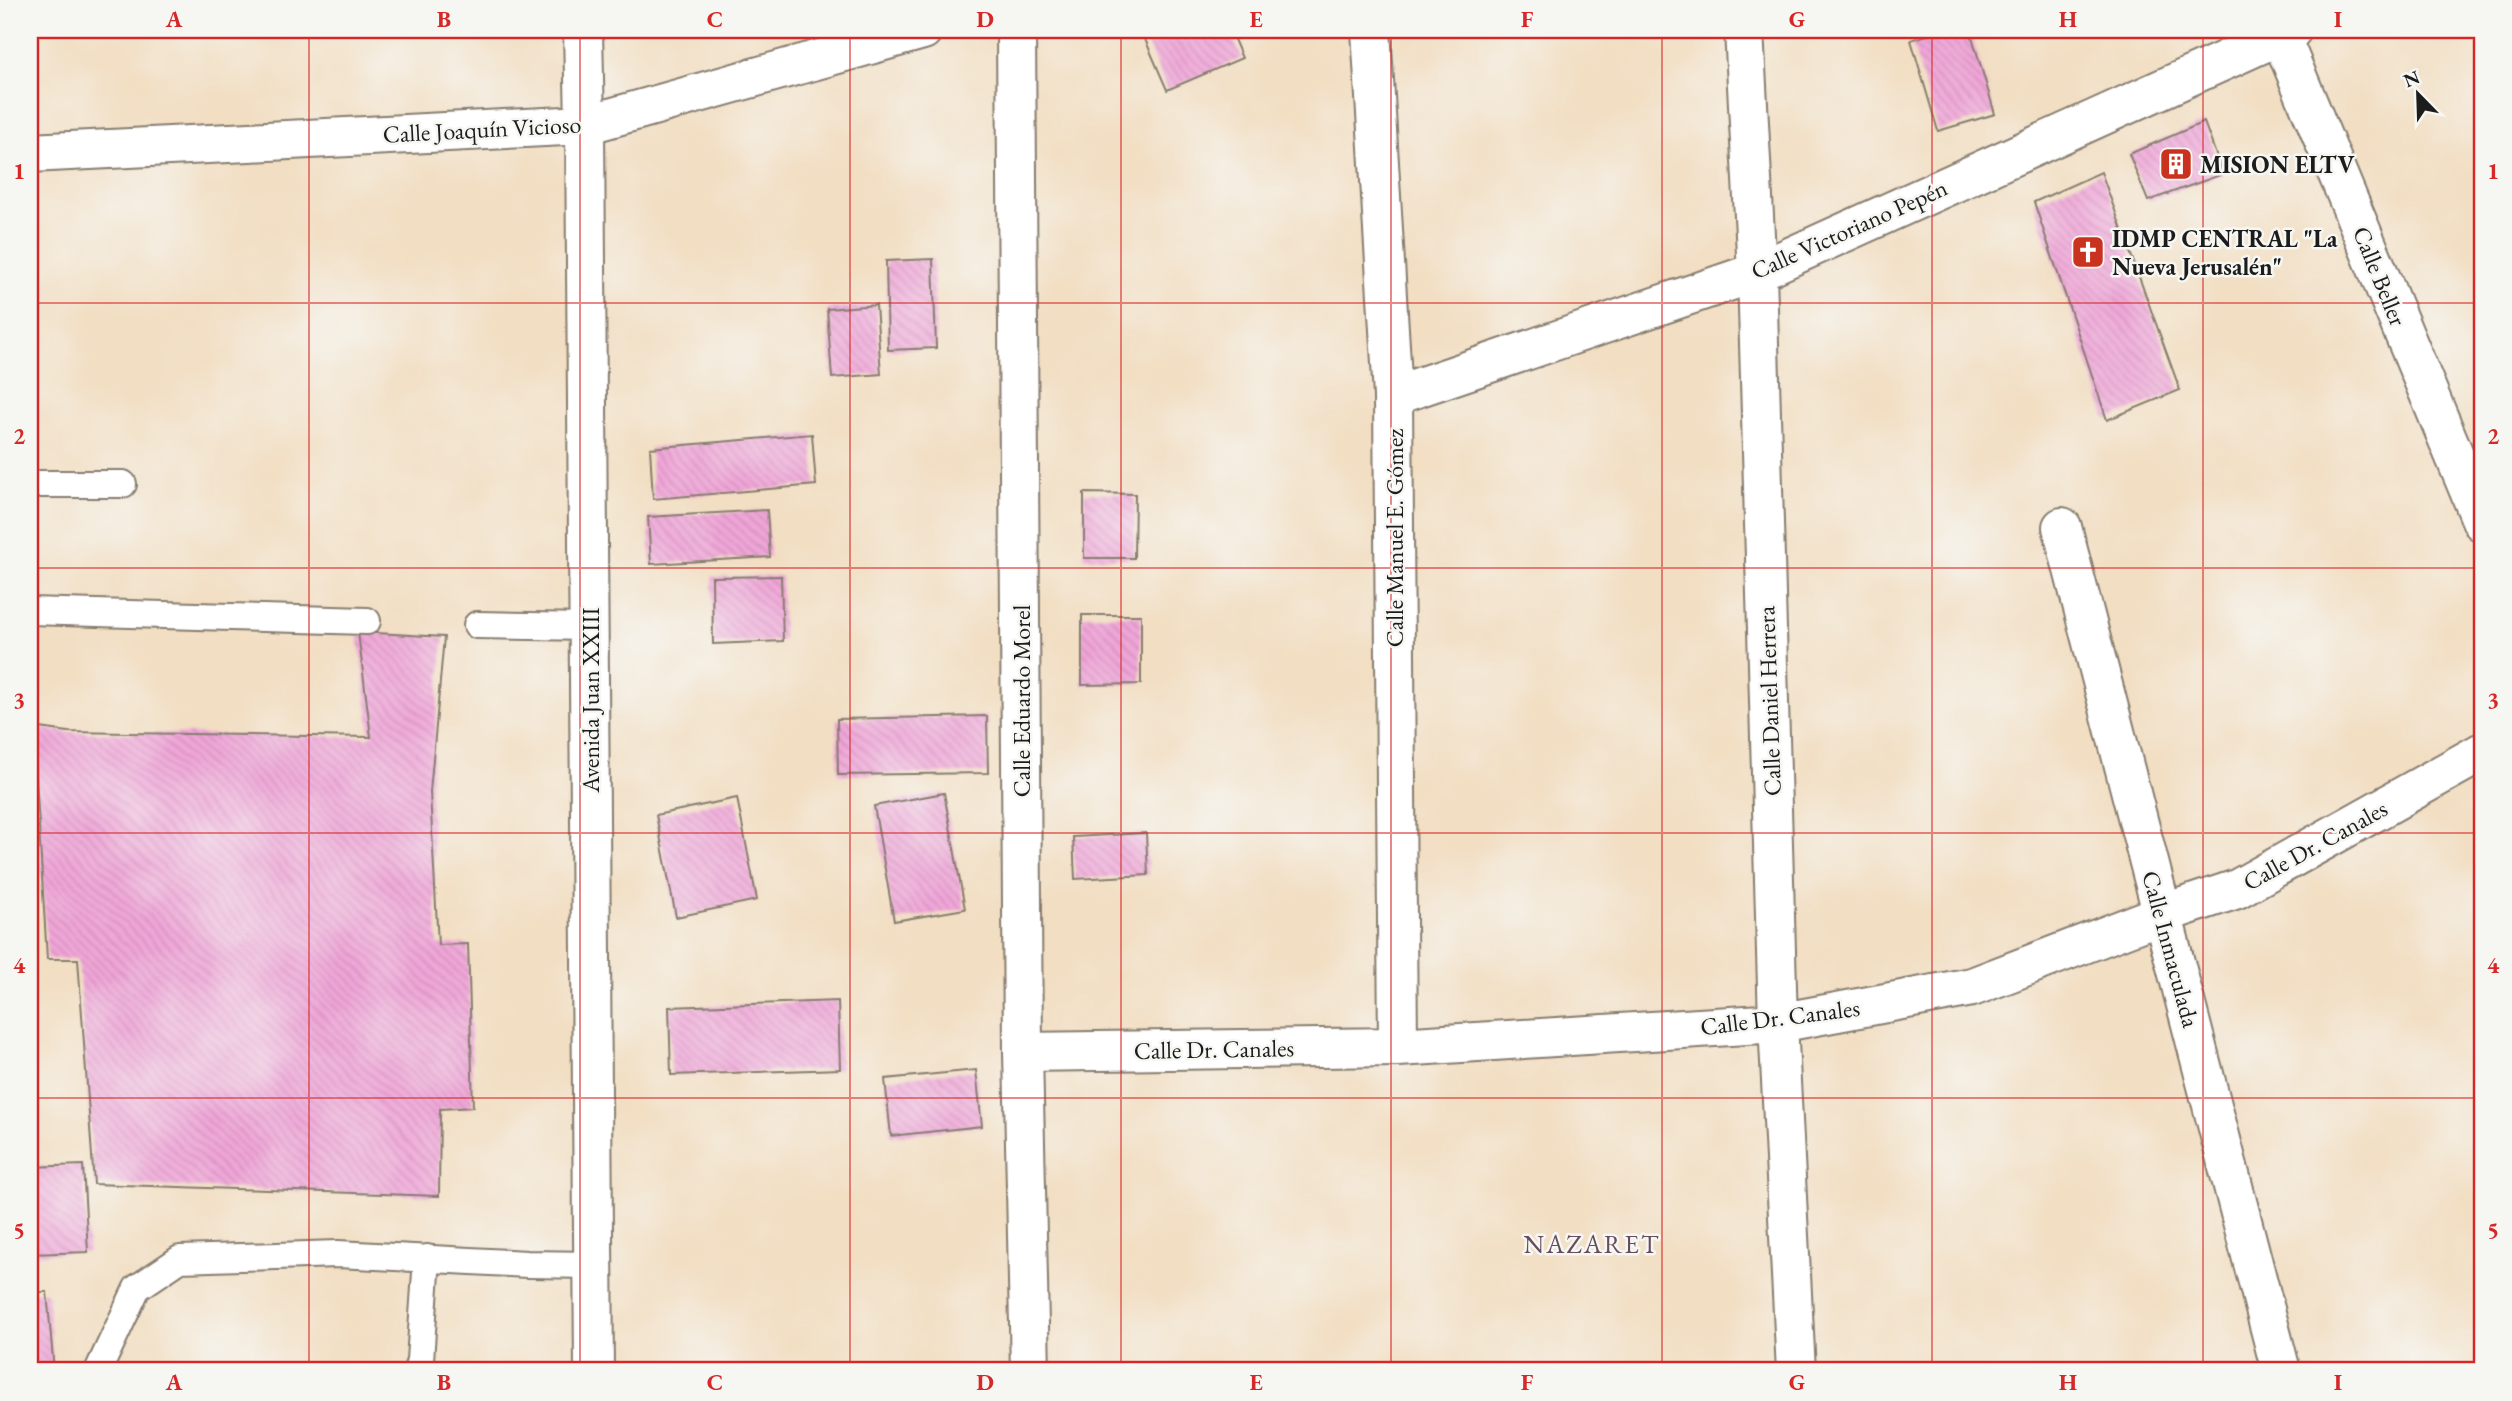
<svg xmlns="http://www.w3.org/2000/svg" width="2512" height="1401" viewBox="0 0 2512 1401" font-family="'EB Garamond',serif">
<defs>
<pattern id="building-back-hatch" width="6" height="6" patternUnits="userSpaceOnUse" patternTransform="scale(1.75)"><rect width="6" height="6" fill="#f0a6d8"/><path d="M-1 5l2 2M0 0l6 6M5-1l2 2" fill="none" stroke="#cd8eb9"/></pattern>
</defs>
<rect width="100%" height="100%" fill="#f6f6f2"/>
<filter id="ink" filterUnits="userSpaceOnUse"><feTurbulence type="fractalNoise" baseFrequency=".0143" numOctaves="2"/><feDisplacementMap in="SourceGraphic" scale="14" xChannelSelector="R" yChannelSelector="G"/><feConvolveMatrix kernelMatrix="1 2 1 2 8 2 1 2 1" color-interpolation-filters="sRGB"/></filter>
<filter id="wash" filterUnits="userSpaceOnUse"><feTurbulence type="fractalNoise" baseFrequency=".00686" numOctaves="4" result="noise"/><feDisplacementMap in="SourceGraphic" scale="28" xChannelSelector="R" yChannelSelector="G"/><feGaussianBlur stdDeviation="1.57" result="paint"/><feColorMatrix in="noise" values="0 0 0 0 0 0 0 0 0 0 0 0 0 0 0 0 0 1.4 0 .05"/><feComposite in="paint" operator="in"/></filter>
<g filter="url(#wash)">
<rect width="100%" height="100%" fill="#f2dec2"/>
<g id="blocks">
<!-- building -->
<path fill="url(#building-back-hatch)" d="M1141,30H1230L1242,58L1167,90Z
M1943,30H1970L1995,114L1938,131L1911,40Z
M2204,122L2223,174L2148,201L2129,154Z
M2101,172L2180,390L2107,420L2034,202Z
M933,259L936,348L888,350L886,261Z
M876,305L881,374L832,378L827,309Z
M812,434L816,485L653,499L650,448Z
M1084,493L1135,494L1134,558H1084Z
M767,510L770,557L651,564L648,517Z
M781,576L783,641L713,644L712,577Z
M1082,615H1141V684L1082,685Z
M358,632L444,637L430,792L438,945L468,944L473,1107L440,1109L439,1196L94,1184L78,959H47L33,727L68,732L371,737Z
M987,716L988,773L838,775L837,719Z
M944,793L965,909L894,921L874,806Z
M737,798L757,900L676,917L656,815Z
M1146,833L1148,875L1075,879L1073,837Z
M838,1001L840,1069L671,1075L669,1007Z
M976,1070L982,1126L891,1136L885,1079Z
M83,1165L88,1252L30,1254V1167Z
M30,1292H47L54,1371H30Z"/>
</g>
</g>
<g filter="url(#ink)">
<use href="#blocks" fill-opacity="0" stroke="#877d6f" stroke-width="2"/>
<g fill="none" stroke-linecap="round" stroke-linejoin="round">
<defs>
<path id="service" d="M30,484H123
M30,611L367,621
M477,625L589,627
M98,1371L137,1288L180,1259L338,1254L527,1264L594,1265
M417,1371L420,1360L427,1258"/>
<path id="minor" d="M1016,30L1023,1052L1030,1371
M1371,30L1393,396L1398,1047
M1744,30L1757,272L1778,1023L1796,1371
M2278,30L2482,522
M30,153L585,125L923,30
M1393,396L1757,272L2292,30
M2062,527L2281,1371
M1023,1052L1398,1047L1778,1023L1972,987L2162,914L2237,889L2482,752"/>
<path id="tertiary" d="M583,30L585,125L594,1371"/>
</defs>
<!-- service casing -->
<use href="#service" stroke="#877d6f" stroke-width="30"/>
<!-- minor casing -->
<use href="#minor" stroke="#877d6f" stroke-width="42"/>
<!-- tertiary casing -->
<use href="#tertiary" stroke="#877d6f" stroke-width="42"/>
<!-- service -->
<use href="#service" stroke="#fff" stroke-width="26"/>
<!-- minor -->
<use href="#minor" stroke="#fff" stroke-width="38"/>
<!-- tertiary -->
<use href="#tertiary" stroke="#fff" stroke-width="38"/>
</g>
</g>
<!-- grid -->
<path fill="none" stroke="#d62828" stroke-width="2" stroke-opacity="0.55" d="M309,30V1371M580,30V1371M850,30V1371M1121,30V1371M1391,30V1371M1662,30V1371M1932,30V1371M2203,30V1371M30,303H2482M30,568H2482M30,833H2482M30,1098H2482"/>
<!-- icons -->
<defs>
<symbol id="building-square" viewBox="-11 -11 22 22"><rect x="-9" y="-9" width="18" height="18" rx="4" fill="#c8321e" stroke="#f6f6f2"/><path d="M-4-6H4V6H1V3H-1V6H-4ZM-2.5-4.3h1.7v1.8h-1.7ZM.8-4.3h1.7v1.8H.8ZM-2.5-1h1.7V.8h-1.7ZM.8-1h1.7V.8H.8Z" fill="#fff"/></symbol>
<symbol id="church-square" viewBox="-11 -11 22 22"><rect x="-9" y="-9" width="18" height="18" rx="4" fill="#c8321e" stroke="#f6f6f2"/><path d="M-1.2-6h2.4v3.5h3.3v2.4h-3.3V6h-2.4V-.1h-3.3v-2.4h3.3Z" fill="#fff"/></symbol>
</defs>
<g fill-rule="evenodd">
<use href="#building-square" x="2157" y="145" width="38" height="38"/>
<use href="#church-square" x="2069" y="233" width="38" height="38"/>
</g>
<g text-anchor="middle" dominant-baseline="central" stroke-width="5" stroke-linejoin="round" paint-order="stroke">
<!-- street labels -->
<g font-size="24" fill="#1c1c1c" stroke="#f6f6f2">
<text transform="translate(482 129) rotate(-3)">Calle Joaquín Vicioso</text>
<text transform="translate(1849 229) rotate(-24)">Calle Victoriano Pepén</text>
<text transform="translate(2380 276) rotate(68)">Calle Beller</text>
<text transform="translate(1394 538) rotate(-90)">Calle Manuel E. Gómez</text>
<text transform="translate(590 700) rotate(-90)">Avenida Juan XXIII</text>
<text transform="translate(1021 701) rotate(-90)">Calle Eduardo Morel</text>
<text transform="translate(1769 701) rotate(-92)">Calle Daniel Herrera</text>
<text transform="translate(2315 845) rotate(-29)">Calle Dr. Canales</text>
<text transform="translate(2171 949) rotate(75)">Calle Inmaculada</text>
<text transform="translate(1780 1017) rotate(-7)">Calle Dr. Canales</text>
<text transform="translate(1214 1049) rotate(-1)">Calle Dr. Canales</text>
</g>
<!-- poi labels -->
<g font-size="24" font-weight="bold" fill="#1c1c1c" stroke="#f6f6f2" text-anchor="start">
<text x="2200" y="164">MISION ELTV</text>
<text x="2112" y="238">IDMP CENTRAL "La<tspan x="2112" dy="28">Nueva Jerusalén"</tspan></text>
</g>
<!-- neighbourhood labels -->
<g font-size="26" letter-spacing="2" fill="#664c5e" stroke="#f6f6f2">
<text x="1592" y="1244">NAZARET</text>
</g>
</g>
<!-- margin -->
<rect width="2512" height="1401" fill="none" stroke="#f6f6f2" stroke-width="77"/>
<!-- north arrow -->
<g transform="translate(2418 94) rotate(337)" stroke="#f6f6f2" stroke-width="5" paint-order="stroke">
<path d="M0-5L12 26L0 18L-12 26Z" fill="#1c1c1c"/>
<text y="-10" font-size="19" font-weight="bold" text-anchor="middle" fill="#1c1c1c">N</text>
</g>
<rect x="38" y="38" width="2436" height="1324" fill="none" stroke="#d62828" stroke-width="2.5"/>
<g font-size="23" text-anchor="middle" font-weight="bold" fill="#d62828">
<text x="174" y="27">A</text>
<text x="444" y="27">B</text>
<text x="715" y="27">C</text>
<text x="985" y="27">D</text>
<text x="1256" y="27">E</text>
<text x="1527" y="27">F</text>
<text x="1797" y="27">G</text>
<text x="2068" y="27">H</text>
<text x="2338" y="27">I</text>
<text x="19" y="179">1</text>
<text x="2493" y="179">1</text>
<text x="19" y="444">2</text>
<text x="2493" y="444">2</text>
<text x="19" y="708">3</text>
<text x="2493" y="708">3</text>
<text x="19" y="973">4</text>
<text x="2493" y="973">4</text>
<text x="19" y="1238">5</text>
<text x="2493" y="1238">5</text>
<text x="174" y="1390">A</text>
<text x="444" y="1390">B</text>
<text x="715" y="1390">C</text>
<text x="985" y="1390">D</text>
<text x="1256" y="1390">E</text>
<text x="1527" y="1390">F</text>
<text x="1797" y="1390">G</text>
<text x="2068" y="1390">H</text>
<text x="2338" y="1390">I</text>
</g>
</svg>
